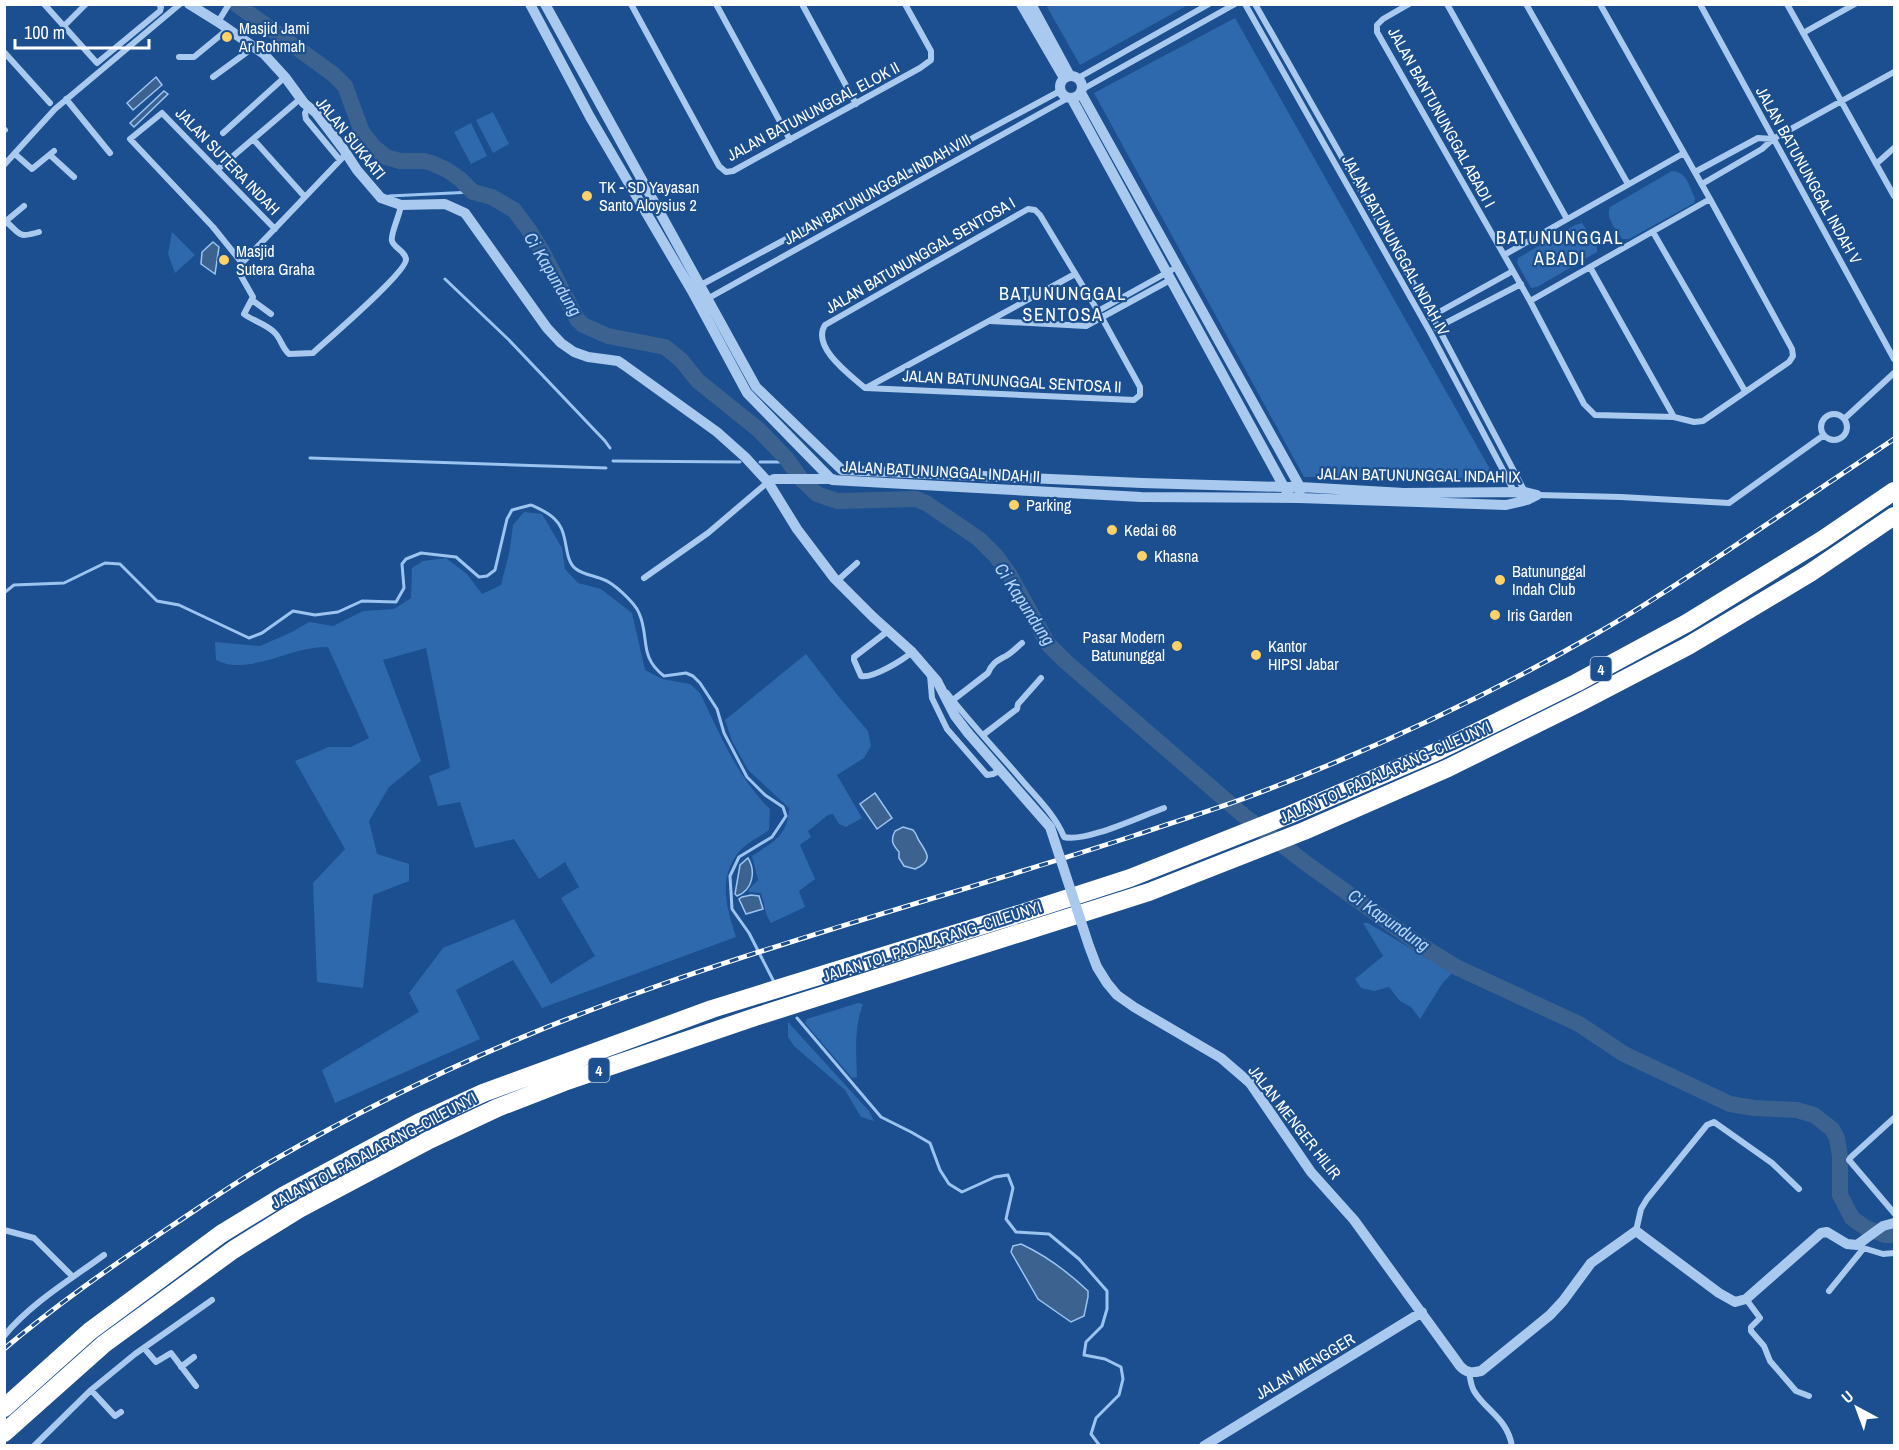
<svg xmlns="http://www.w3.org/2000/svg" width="1899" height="1450" viewBox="0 0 1899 1450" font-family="'Archivo Narrow',sans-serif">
<rect width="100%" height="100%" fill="#1b4f8f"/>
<!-- green -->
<path fill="#2e69ad" d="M1046,5H1188L1080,65Z
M1235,18L1495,478L1304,477L1094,93Z
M493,112L509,144L493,153L476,120Z
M471,123L487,156L471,164L454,132Z
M1672,171C1687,172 1689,186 1695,198L1694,203L1629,239H1622C1616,229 1605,218 1610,207Z
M1582,223L1597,246V252L1537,287L1531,288L1517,263L1518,258L1575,225Z
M172,232L195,255L175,273L168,254Z
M524,512L542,514L562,548L565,569L578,583L601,589L632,613L645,670L662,679L690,684L700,693C720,734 737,777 770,809L769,830C760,837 746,843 739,852C717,879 727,908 736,937L542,1008L513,960L456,990L480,1039L335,1103L322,1070L419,1012L409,993L443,948L514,919L551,984L595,956L561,898L579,887L565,862L539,879L514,839L475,848L460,802L438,806L429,776L450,768L426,648L383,660L421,761L389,787L369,821L377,854L409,864V881L373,895L363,988L317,982L313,883L345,849L295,761L329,747H351L369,738L328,647C296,646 267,666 234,665C228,665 221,662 216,660L215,642L260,646L292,632L309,622L333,626L363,611L394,609L411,598L412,568L423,561L446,558L467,574L482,594L501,585L510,549L513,525Z
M806,654L839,697L868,731L871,746L864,758L837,775L862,818L846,827L839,824L833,814L828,815L808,831L811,837L800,845L815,879L799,891L805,907L771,923L767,916L761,893L749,892V889L758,880L752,856C773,842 788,836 789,808L748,770L732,741L725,720Z
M1363,923H1368L1452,973L1442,984L1420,1019L1411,1007L1400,1001L1389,987L1374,991L1361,988L1355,979L1383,956Z
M858,1003L863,1004C854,1028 856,1051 857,1077L852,1078L805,1023L807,1019Z
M788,1022L869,1111L874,1121L861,1117L845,1090L794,1046L788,1037Z"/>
<!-- water -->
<path fill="#3c6290" stroke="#9cc4f0" stroke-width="1.5" d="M156,77L162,85L133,110L127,103Z
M164,91L168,94L134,127L130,123Z
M213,242L219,247L215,274L201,264L202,252Z
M875,793L892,818L877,829L860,804Z
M903,827L913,830C915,832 917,836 918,839C925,851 936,860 915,869L904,866L899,858V852C893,845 890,841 895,831Z
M748,858C756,871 753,890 737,896L735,894L740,865Z
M751,895L759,896L763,909L746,914L739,899L742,897Z
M1021,1244C1047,1256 1068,1272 1088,1291V1297L1084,1316L1071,1322L1038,1299L1011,1252L1013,1246Z"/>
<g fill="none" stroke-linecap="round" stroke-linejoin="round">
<!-- stream -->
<path stroke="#9cc4f0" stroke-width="3" d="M389,196L473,192
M445,279L509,340L605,441L610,448
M310,458L606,468
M613,461L740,462
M760,462H789
M4,593L14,585L64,583L105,563L120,564L157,601L179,605L249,638L262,633L293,611L315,615L338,612L362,601L396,602L404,588L402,564L406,559L421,553L456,557L479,577L487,576L495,570L507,519L512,510L531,505C542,510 554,515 560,526C568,538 564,560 576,569C582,574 595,576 602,579C613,582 635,603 639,613C650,637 638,656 664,676L686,673L693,676L700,683L717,709L724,733L747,777L765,795L783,807L786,816L772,837L739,857L730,876L732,909L749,933L773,980
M797,1018L881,1117L911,1132L930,1143L940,1170L949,1184L962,1192L995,1177L1008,1175L1013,1188L1006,1219L1016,1232L1049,1234L1079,1259L1107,1291V1309L1102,1326L1086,1342L1084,1355L1105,1359L1121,1367L1123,1379L1119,1395L1096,1418L1091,1434L1100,1446"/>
<!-- river -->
<path stroke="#3c6290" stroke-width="16" d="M236,4L333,74L345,86L362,132L374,147L386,157L400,161H425L434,164L447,170L460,179L473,192L492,197L514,210L529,230L543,253L577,319L583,325L608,336L665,347L681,360L698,381L759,430L786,458L801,479L817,494L837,501L916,499L926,503L979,539L996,556L1009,574L1048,644L1065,661L1243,815L1307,864L1416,942L1456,967L1579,1024L1624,1054L1730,1104L1754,1108L1797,1110L1814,1115L1832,1129L1837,1138L1840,1156V1195L1852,1218L1866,1228L1885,1235H1894"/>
<!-- minor -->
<path stroke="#a9c9ee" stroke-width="6" d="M44,4L97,63L160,11L161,7L159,4
M631,4L719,166L726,172L733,171L920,68L931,60V51L905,4
M716,4L790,140
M802,4L856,104
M1245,4L1430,332L1515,493
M1255,4L1432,316L1525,492
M1409,4L1383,19L1377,25V32L1504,255
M1447,4L1567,219
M1526,4L1628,184
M1600,4L1684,153
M1700,4L1894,359
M1787,4L1894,196
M218,22L229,4
M64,26L86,4
M1803,33L1855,4
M4,52L50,103
M179,57H194L228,29
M213,77L254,47
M1078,78L1209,4
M1083,89L1235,4
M66,99L110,153
M308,107L305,113L306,119L340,160
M4,129L5,130
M223,133L285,77
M253,139L305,197
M1684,153L1710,199L1530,301L1504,255Z
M15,154L32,169L54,151
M50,155L74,177
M1876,164L1894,148
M4,165L55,109L180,4
M218,169L300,99
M1695,172L1758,138L1773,139
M1702,184L1762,149L1773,139L1894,72
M1028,209L1035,210L1040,215L1102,318L1140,387V395L1134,400L865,388C850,375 811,347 825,325Z
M4,220C21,233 16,239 39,232
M6,221L24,206
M1653,232L1745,391
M242,263L213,227L130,139L162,113L275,229
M242,263L240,274L253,297L244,314C253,321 267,324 275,333C281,339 282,348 289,354L313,353C326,341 408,271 406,259C405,251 394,248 392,241C390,234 400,215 401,205
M242,263L347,153
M1590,267L1674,417
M699,286L1060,91
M707,299L1068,98
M252,300L271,314
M1530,301L1584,404L1595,415L1674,417L1694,422L1703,421L1789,362L1793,356L1792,349L1710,199
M1098,311L1177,267
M1430,317L1513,271
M990,321L1086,326L1172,279
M1436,328L1521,284
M866,388L1075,274
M1821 427a13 13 0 1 1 26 0a13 13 0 1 1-26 0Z
M1844,419L1894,373
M1537,495L1621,497L1729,503L1824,435
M644,578L708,533L768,482
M837,581L857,563
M888,631L854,657V660L861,676C872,679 903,660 912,652
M930,675L932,698L947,729L987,775L993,774L1001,770
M947,693C972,725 1000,754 1026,785C1040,801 1056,817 1064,837C1085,843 1141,816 1164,808
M953,700L988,673C992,663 997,661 1006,656C1012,653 1017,647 1022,643
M983,735L1017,709L1018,704L1041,678
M1894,1118L1851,1157L1849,1160L1894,1213
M4,1230L34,1238L73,1277
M1636,1231L1641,1209L1647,1199L1707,1125L1714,1122L1772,1163L1799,1189
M1860,1247L1883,1254L1894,1253
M1829,1291L1863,1249
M1746,1299L1760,1318L1751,1327V1331L1764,1346L1770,1361L1796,1391L1809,1396
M4,1336C31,1303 70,1280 104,1255
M144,1348L156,1362L171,1353L196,1386
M181,1367L194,1357
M1469,1372C1470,1378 1471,1386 1474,1391C1486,1411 1507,1418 1512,1446
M91,1390L115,1416L121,1412
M34,1446L91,1390L135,1354L212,1300"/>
<!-- tertiary -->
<path stroke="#a9c9ee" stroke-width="10" d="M189,4L218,22L264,54L285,77L304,103L316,113L344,150L357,170L381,198L401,205L445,204L465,213L547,328L561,343L574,352L588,357L618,361L624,365L717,432L745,457L768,482L797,529L834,578L873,617L912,652L937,681L955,716L968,733
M530,4L590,117L692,291L747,393L832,480L1141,497L1299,498L1300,487H1284L1291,498
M545,4L756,387L842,470L1142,483L1284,487
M1021,4L1064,78
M1031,4L1070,76
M1060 87a11 11 0 1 1 22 0a11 11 0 1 1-22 0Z
M1081,93L1300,487L1404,493L1525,492L1537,495L1527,500L1506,505L1299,498
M1072,99L1284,487
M768,482L774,479H833
M1250,1083L1311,1172L1354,1220L1460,1366C1466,1373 1472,1373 1481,1371L1550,1315L1563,1301L1591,1263L1636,1231L1719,1293L1735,1302L1746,1299L1821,1233L1827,1232L1847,1244L1857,1245L1883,1226L1894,1223
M1204,1446L1422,1312"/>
<!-- motorway -->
<path stroke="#fff" stroke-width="18" d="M4,1408L90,1331L221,1234L283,1196L418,1123L483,1093L712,1009L1022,913L1130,878L1289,815L1438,751L1576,683L1687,623L1822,540L1894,491
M4,1433L104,1344L233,1250L299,1209L429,1140L497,1108L564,1082L755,1017L1149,892L1304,831L1448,768L1579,703L1688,646L1810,573L1894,516"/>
<defs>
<path id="rail" d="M4,1349C56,1305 111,1267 167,1229C202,1206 237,1181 274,1160C397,1089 526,1031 660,985C817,930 978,887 1136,835C1176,821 1217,809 1256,794C1372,750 1485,697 1592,636C1639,610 1683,580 1727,551C1783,513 1839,476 1894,439"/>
</defs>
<!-- rail casing -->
<use href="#rail" stroke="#fff" stroke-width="5"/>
<!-- rail -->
<use href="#rail" stroke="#1b4f8f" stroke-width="3" stroke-dasharray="9" stroke-linecap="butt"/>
<!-- tertiary-bridge -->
<path stroke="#a9c9ee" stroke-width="10" d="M968,733L1050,827L1089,946L1097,967L1107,983L1117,995L1134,1007L1221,1058L1250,1083"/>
</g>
<!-- markers -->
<g fill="#ffd166" stroke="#1b4f8f" stroke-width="2">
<circle cx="227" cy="37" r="6"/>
<circle cx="587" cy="196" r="6"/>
<circle cx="224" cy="260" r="6"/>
<circle cx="1014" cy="505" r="6"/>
<circle cx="1112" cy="530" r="6"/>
<circle cx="1142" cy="556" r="6"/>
<circle cx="1500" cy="580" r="6"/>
<circle cx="1495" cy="615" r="6"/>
<circle cx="1177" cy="646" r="6"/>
<circle cx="1256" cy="655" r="6"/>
</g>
<g text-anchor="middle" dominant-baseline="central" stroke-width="4.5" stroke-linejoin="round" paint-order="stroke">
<!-- shield labels -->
<g fill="#1b4f8f" stroke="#bbcadd" stroke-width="1.5">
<rect x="1590.5" y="657" width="21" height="24" rx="4.5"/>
<rect x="588.5" y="1058" width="21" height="24" rx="4.5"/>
</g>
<g font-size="15" font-weight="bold" fill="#fff">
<text x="1601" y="669">4</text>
<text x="599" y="1070">4</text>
</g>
<!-- poi labels -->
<g font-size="16" fill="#fff" stroke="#1b4f8f" text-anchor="start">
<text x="239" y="28">Masjid Jami<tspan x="239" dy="18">Ar Rohmah</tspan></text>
<text x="599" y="187">TK - SD Yayasan<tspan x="599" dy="18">Santo Aloysius 2</tspan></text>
<text x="236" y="251">Masjid<tspan x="236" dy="18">Sutera Graha</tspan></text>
<text x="1026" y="505">Parking</text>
<text x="1124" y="530">Kedai 66</text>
<text x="1154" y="556">Khasna</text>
<text x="1512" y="571">Batununggal<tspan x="1512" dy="18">Indah Club</tspan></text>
<text x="1507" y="615">Iris Garden</text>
<text x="1165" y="637" text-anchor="end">Pasar Modern<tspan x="1165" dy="18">Batununggal</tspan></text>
<text x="1268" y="646">Kantor<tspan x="1268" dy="18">HIPSI Jabar</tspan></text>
</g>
<!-- street labels -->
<g font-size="16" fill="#fff" stroke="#1b4f8f">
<text transform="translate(813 111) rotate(-28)">JALAN BATUNUNGGAL ELOK II</text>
<text transform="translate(1442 117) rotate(61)">JALAN BANTUNUNGGAL ABADI I</text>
<text transform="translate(351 138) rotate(51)">JALAN SUKAATI</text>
<text transform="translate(228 161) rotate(46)">JALAN SUTERA INDAH</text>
<text transform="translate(1809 175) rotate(61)">JALAN BATUNUNGGAL INDAH V</text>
<text transform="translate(877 189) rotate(-29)">JALAN BATUNUNGGAL INDAH VIII</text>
<text transform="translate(1396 245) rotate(61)">JALAN BATUNUNGGAL INDAH IV</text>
<text transform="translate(920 255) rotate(-30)">JALAN BATUNUNGGAL SENTOSA I</text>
<text transform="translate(1012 381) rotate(3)">JALAN BATUNUNGGAL SENTOSA II</text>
<text transform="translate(941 471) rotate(3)">JALAN BATUNUNGGAL INDAH II</text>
<text transform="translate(1419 475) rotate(1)">JALAN BATUNUNGGAL INDAH IX</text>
<text transform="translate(1385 772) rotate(-24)">JALAN TOL PADALARANG–CILEUNYI</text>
<text transform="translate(932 941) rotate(-18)">JALAN TOL PADALARANG–CILEUNYI</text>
<text transform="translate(1295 1122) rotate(52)">JALAN MENGER HILIR</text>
<text transform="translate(374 1150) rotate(-28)">JALAN TOL PADALARANG–CILEUNYI</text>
<text transform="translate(1305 1366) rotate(-31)">JALAN MENGGER</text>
</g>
<!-- neighbourhood labels -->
<g font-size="18" letter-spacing="1.5" fill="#fff" stroke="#1b4f8f">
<text x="1560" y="237">BATUNUNGGAL<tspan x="1560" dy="21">ABADI</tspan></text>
<text x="1063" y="293">BATUNUNGGAL<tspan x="1063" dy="21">SENTOSA</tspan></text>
</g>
<!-- water labels -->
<g font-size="18" font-style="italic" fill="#b5d3f5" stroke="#1b4f8f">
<text transform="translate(553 274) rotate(59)">Ci Kapundung</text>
<text transform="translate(1025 604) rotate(57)">Ci Kapundung</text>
<text transform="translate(1389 920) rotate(35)">Ci Kapundung</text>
</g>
</g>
<!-- border -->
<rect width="1899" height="1450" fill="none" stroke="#ffffff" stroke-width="12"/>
<!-- north arrow -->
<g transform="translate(1857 1408) rotate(319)" stroke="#1b4f8f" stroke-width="4.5" paint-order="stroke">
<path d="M0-4.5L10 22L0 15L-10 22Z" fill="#ffffff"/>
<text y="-9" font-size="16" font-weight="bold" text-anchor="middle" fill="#ffffff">U</text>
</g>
<!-- scale -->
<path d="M15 39v9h134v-9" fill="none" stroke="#ffffff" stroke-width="3"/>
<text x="24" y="39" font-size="18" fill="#ffffff" stroke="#1b4f8f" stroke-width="4.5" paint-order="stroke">100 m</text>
</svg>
